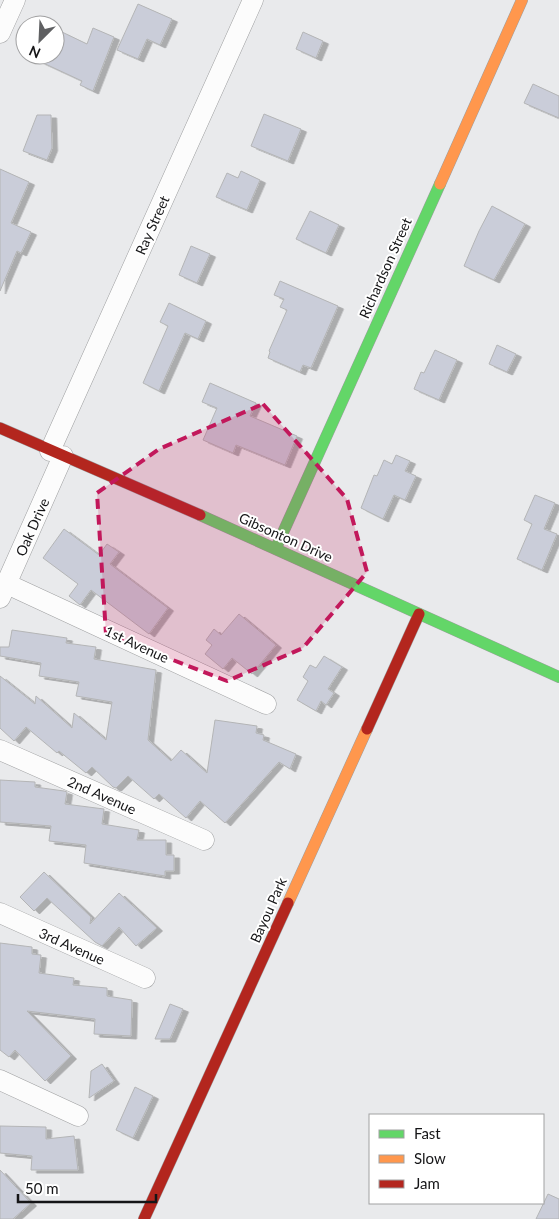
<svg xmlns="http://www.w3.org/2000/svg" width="559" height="1219" viewBox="0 0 559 1219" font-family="Lato,sans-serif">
<defs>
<filter id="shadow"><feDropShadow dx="5.5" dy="3" stdDeviation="0" flood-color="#0004"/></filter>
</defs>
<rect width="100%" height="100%" fill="#e9eaec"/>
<!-- building -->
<path fill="#cacdd9" stroke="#b4b5b6" filter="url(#shadow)" d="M138,4L172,19L160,45L147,39L138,59L117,50Z
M93,28L114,37L93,91L80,85L82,81L26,55H55V35L59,37L62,32L87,44Z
M303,32L323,41L316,58L296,49Z
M533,84L559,96V118L524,103Z
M264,114L301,129L288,161L251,146Z
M37,115H51L52,148L47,160L23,151Z
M0,169L29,182L11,223L31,232L21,253L17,251L0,291Z
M241,171L260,180L247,210L216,197L227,173L238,178Z
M492,206L525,224L494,280L464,266L479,231Z
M310,211L339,225L326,253L296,239Z
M191,246L210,254L197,283L179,275Z
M280,281L338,306L311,368L303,365L300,372L268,358L270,352L269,351L287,310L280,307L284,299L274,295Z
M169,303L206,321L198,339L185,333L159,391L143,383L168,326L160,322Z
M497,345L516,354L507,372L489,364Z
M435,350L457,360L439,400L414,389L421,372L424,373Z
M210,383L256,403L250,416L297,436L285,465L236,445L233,453L203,440L217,408L202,402Z
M396,455L410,461L405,471L416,476L405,500L394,495L383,519L361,508L374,475L377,476L384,460L392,464Z
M535,495L555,503L544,529L557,534L542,570L517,559L532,524L524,520Z
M64,529L99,555L107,544L119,552L110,564L168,608L149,634L91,590L80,605L69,596L78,584L43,558Z
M239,614L276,645L252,674L232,658L223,669L205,654L212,645L206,640L214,629L221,635Z
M12,630L67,638L66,643L96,647L94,659L156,670L148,740L171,761L181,750L207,773L215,720L257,726L256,733L264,735L263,740L296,754L290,769L279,762L225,823L200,801L186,818L159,794L154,799L128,776L116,788L113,787L92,767L86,773L59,751L57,753L26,727L14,741L0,728V676L35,704L36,696L72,728L74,713L106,740L112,702L76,696L79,682L39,676L41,663L0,656V647H9Z
M324,656L342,667L328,689L334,693L326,705L321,701L316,711L297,700L308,681L303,677L310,665L316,668Z
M0,780L35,782V787L64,791L67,792L65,804L104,809L102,824L139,830L137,840H166V855H174V871H165V876L84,863L86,845L49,841L51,826L0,822Z
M44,872L91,917L90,924L119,893L157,928L136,946L119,927L102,946L95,942L47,898L34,911L20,897Z
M0,943L32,947V954L41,955L39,973L74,978L73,985L107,988V996L132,1000L131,1036L94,1034L95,1019L27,1011L71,1056L45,1081L15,1050L9,1057L0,1050Z
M170,1004L183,1009L170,1039H155Z
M102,1064L114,1081L89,1098L91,1071Z
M135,1087L153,1096L133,1138L116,1130Z
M0,1126L46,1127V1139L74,1136L78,1170H31L32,1156L0,1153Z
M0,1170L31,1203L13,1219H0Z
M548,1194L559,1199V1219H536Z"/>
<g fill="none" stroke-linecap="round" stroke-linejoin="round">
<defs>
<path id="street" d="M0,33L15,0
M50,451L253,0
M7,584L266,704
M0,598L63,456
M0,750L204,840
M0,913L145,978
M0,1080L78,1116"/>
<path id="fast" d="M200,515L559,677
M276,548L440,184"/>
<path id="slow" d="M440,184L522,0
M288,903L367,729"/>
<path id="jam" d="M0,428L200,515
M367,729L419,614
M144,1219L288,903"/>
</defs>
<!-- street casing -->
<use href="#street" stroke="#9e9fa0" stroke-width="21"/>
<!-- fast casing -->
<use href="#fast" stroke="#9e9fa0" stroke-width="12"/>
<!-- slow casing -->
<use href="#slow" stroke="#9e9fa0" stroke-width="12"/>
<!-- jam casing -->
<use href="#jam" stroke="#9e9fa0" stroke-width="12"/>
<!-- street -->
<use href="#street" stroke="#fcfcfc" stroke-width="20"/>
<!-- fast -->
<use href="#fast" stroke="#63d668" stroke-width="11"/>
<!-- slow -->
<use href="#slow" stroke="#ff974d" stroke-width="11"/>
<!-- jam -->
<use href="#jam" stroke="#b3261e" stroke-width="11"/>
</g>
<!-- marked area -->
<path fill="#c2185b" fill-opacity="0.2" stroke="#c2185b" stroke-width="4" stroke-dasharray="10 6" stroke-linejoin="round" d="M263,404L347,499L367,572L303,648L227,681L106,634L97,493L159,449Z"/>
<g text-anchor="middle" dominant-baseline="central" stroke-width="4" stroke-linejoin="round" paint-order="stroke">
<!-- street labels -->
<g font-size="14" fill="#151517" stroke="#fff">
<text transform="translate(152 225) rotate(-66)">Ray Street</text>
<text transform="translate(385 268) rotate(-66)">Richardson Street</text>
<text transform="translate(32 527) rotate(-66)">Oak Drive</text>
<text transform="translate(286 537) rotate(24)">Gibsonton Drive</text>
<text transform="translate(137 644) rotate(25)">1st Avenue</text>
<text transform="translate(102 795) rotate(24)">2nd Avenue</text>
<text transform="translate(268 910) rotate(-66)">Bayou Park</text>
<text transform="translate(72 946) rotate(24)">3rd Avenue</text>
</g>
</g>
<!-- legend -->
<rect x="369" y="1114" width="175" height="90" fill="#ffffff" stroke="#a1a1a2"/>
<rect x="379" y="1130" width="25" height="8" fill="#63d668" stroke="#a1a1a2"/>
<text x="414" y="1139" font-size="15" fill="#151517">Fast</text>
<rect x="379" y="1155" width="25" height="8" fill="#ff974d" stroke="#a1a1a2"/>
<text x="414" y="1164" font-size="15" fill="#151517">Slow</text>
<rect x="379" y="1180" width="25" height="8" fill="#b3261e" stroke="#a1a1a2"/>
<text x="414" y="1189" font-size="15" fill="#151517">Jam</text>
<!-- north arrow -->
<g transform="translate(40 40) rotate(204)"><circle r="24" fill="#ffffff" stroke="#a1a1a2"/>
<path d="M0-4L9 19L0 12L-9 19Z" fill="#5f6062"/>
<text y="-8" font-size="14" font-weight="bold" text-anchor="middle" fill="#151517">N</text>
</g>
<!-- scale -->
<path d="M18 1194v8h138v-8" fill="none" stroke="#151517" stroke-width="2.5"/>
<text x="25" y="1194" font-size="15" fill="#151517" stroke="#ffffff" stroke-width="4" paint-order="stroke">50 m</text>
</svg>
